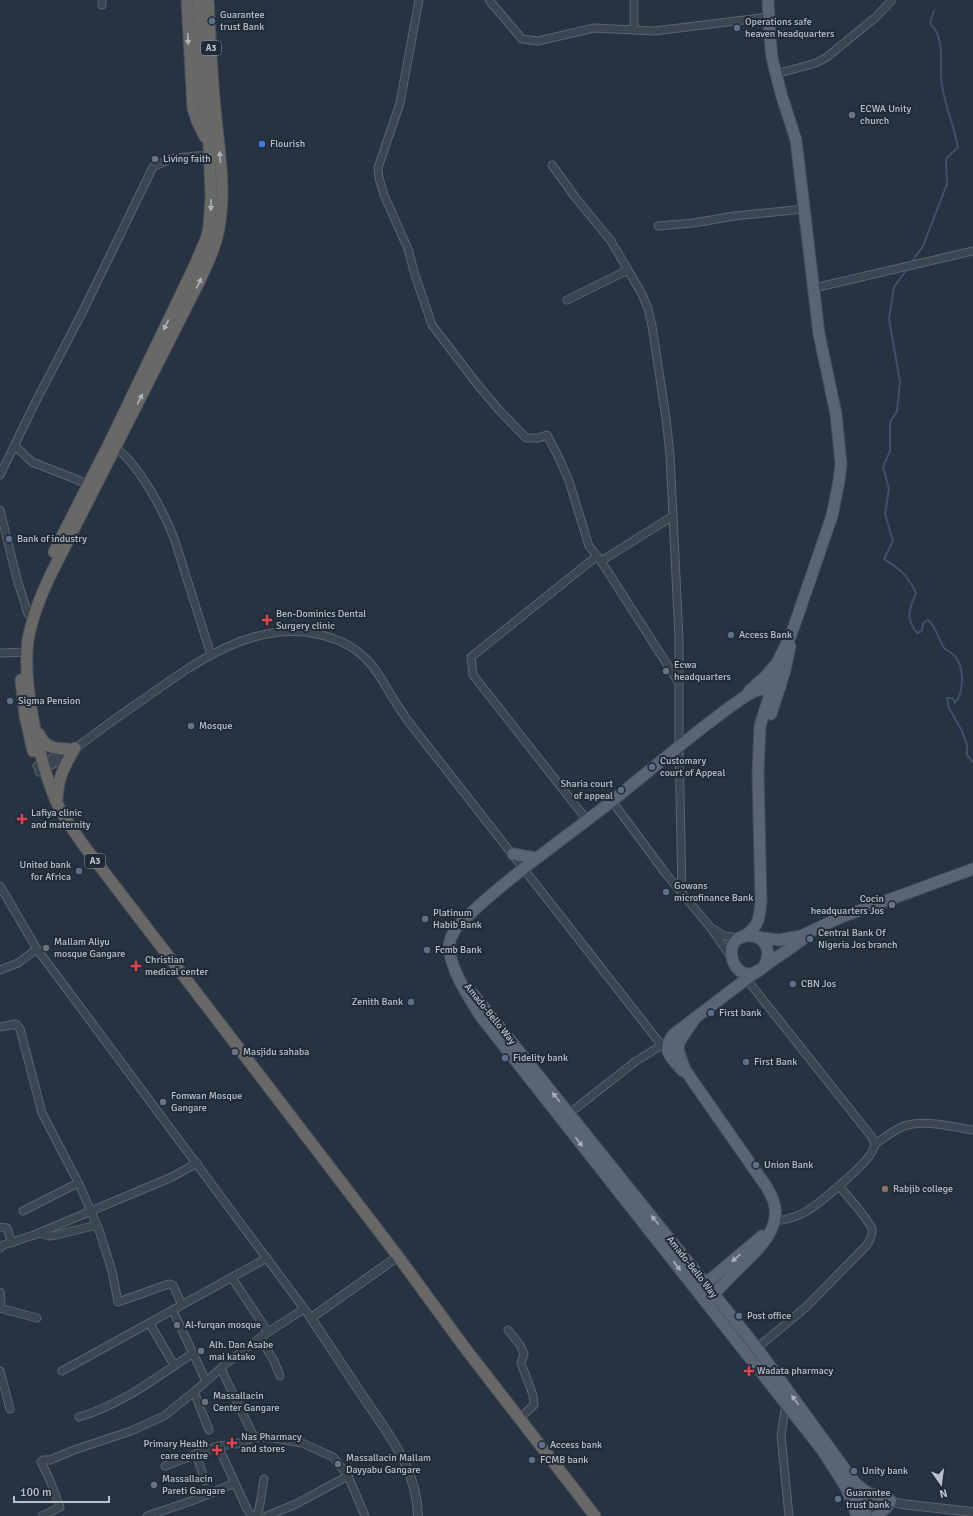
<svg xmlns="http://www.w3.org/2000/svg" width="973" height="1516" font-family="Signika,sans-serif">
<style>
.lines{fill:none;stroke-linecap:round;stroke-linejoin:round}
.stream{stroke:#3f506a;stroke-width:2}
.minor-casing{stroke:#5a636f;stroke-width:9}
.tertiary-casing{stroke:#5a636f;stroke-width:10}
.primary-casing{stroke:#464e5b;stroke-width:13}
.trunk-casing{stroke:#47505c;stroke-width:13}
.minor{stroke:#3c4552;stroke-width:7}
.tertiary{stroke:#3c4552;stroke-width:8}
.primary{stroke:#5a6472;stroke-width:11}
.trunk{stroke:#686866;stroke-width:11}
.oneway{fill:#adb3bd}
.oneway2{fill:#a6aeba}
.service-dot{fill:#5c6f8a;stroke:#212a37;stroke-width:1.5}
.worship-dot{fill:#6b7280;stroke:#212a37;stroke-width:1.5}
.shop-dot{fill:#3f7fe0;stroke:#212a37;stroke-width:1.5}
.health-dot{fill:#e0444e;stroke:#212a37;stroke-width:1.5}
.education-dot{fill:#8d6e63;stroke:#212a37;stroke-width:1.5}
.labels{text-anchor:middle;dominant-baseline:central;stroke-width:4;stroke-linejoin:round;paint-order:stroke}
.shield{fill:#212a37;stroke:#8b939f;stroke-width:1}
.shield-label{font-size:9px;font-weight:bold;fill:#b9c0cc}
.poi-label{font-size:10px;fill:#b9c0cc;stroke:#212a37;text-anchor:start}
.street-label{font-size:10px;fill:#b9c0cc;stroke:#212a37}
</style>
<rect width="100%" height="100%" fill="#283342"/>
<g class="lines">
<g class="stream">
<path d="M911 263 923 246 947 184 946 159 958 147C954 126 945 106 942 85 939 69 944 52 938 36 937 31 933 27 930 23L934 11"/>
<path d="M908 268 894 287 889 319 900 382 897 411 890 422V451L883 467 889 489 885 514 893 541 884 559C902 571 906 573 916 593 909 610 905 618 917 633L922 631 923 623 928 620C937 628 938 639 944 648 947 651 951 652 954 655 965 667 964 692 955 703L953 698H947L949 708 962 731 967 745V755L973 762"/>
</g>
<g class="minor-casing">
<g id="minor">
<polyline points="102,0 102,5"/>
<polyline points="419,0 400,103 381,159 378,168 379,178 384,195 408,249 415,275 432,325 477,384 499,410 526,438 538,438 547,435 558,456 569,481 589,546 601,561 679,683"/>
<polyline points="489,0 522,39 538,41 594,28 655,31 768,17"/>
<polyline points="634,0 634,30"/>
<polyline points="776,74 816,63 827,57 876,17 892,0"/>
<polyline points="552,165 575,197 611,241 642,294 648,309 652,326 666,418 670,455 679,638 679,746 682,893"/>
<polyline points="658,226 694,223 734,216 804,209"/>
<polyline points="814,288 973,251"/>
<polyline points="567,300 628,270"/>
<path d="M112 445C138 462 163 510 174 538L211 655"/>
<polyline points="15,446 32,462 88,484"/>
<polyline points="0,475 35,403 83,311 153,167 173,158 209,155"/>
<polyline points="0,510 17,579 28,614"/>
<polyline points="601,561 673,516"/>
<polyline points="0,653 27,652"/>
<polyline points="37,766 66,750"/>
<path d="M39 772 60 760C86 740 113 720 141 701 191 666 246 623 311 633 330 636 349 643 363 656 376 667 382 681 391 695 396 704 402 712 408 721L659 1042 662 1045 672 1046"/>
<polyline points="612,801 666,874 710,927 731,957"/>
<polyline points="587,820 473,675 471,657 597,556"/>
<polyline points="0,886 37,949 311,1318"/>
<polyline points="713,929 724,936 740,938"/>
<polyline points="0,970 18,963 37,949"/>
<path d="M744 976 871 1136C874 1140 876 1145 873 1150 868 1163 820 1203 807 1211 797 1217 786 1220 775 1221"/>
<polyline points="0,1027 16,1024 20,1029 42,1113 80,1186 99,1230 112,1271 118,1302 169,1284 173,1285 182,1305"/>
<polyline points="566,1116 636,1061 662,1045"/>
<path d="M875 1144C884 1138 894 1130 904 1126 925 1119 952 1127 973 1130"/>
<polyline points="23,1211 78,1183"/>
<polyline points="0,1227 7,1228 12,1243"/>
<polyline points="39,1233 50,1236 56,1235 97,1225"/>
<polyline points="0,1248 3,1245 34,1235 172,1177 197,1163"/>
<polyline points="232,1278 268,1332"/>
<polyline points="0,1292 1,1298 0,1306"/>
<polyline points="0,1308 37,1318"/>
<polyline points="173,1311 206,1381"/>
<polyline points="150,1324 174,1365"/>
<polyline points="508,1330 520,1345 524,1354 521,1363 533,1395 534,1405 520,1418"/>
<polyline points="260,1338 274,1361 280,1376"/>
<path d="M757 1348 806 1307 867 1245C870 1240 873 1234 872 1229 869 1221 846 1194 839 1186"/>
<polyline points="221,1369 254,1437"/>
<polyline points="0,1371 10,1409"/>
<polyline points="62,1371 267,1258"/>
<polyline points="194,1392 209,1430"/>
<polyline points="786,1403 781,1435 789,1516"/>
<path d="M79 1417C121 1405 157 1377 193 1353"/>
<polyline points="218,1446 247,1509 252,1516"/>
<polyline points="196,1454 205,1481"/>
<polyline points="165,1466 218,1446 237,1444 254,1437 273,1438 302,1443 333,1457 348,1476 365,1516"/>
<polyline points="42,1516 60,1507 49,1478 41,1462 43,1460 50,1460 74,1450 131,1431 164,1416 194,1392 228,1362 268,1332 304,1309"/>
<polyline points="147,1516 194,1500 235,1483"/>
<path d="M257 1516C261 1504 262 1490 264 1479"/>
<polyline points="267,1516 296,1504 348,1476"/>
</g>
</g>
<g class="tertiary-casing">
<g id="tertiary">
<path d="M393 1260 311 1318C329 1345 346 1371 364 1398 389 1435 417 1469 418 1516"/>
<polyline points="857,1500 891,1501 901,1504 973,1512"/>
<polyline points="860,1508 888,1507"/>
</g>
</g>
<g class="primary-casing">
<g id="primary">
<path d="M780 687C770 689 759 688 751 693 735 702 721 714 706 725 674 750 643 776 612 801 565 838 515 872 472 912 463 920 453 929 450 941 445 962 470 1000 482 1018L823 1451 847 1489 857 1516"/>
<polyline points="749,691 764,678 777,663 791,635 832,516 839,481 841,464 836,414 819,334 796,140 782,97 772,58 770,38 768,0"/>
<polyline points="771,714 785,670 790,646"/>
<polyline points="513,854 536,858"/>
<path d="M743 937C759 926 759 920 761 902L758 773 760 726 779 665"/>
<polyline points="757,937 779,940 801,936 839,918 973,869"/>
<path d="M764 966C771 955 768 938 752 936 716 932 733 991 761 969 776 957 792 948 806 937"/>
<polyline points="473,994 757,1348 855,1483 862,1501 866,1516"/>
<path d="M694 1020 679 1042 678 1050 685 1070 766 1186C772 1196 777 1206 775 1218 772 1239 749 1258 735 1272 726 1281 718 1291 708 1298"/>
<path d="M683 1071C672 1059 660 1050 674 1034L757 971"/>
<polyline points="700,1288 762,1236"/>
<polyline points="856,1484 868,1493 885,1497 891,1501"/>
<polyline points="877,1516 887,1507"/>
</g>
</g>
<g class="trunk-casing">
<g id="trunk">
<polyline points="187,0 193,108 197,121 205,137"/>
<path d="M208 0C210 32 211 65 214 97 217 138 226 181 220 221 218 242 208 263 199 282L51 574C41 595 32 617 28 640 22 684 39 760 56 801 63 817 75 833 85 847L397 1255 465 1348 595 1516"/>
<polyline points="54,552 109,444 195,265 206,239 209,227 211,197 209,144 203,96 198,0"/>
<polyline points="21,680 25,715 33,751"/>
<path d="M39 734C45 747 54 749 68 749"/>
<path d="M57 799C58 778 64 766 75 748"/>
</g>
</g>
<use href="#minor" class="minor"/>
<use href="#tertiary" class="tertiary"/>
<use href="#primary" class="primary"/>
<use href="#trunk" class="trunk"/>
</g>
<defs><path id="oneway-solid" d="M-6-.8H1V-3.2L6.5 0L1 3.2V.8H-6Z"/></defs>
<g class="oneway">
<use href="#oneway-solid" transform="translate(188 39) rotate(87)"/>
<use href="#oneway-solid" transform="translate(220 157) rotate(-95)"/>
<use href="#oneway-solid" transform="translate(211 205) rotate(93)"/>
<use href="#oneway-solid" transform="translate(199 283) rotate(-64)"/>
<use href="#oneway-solid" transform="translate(166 325) rotate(116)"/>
<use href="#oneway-solid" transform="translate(140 399) rotate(-63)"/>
</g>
<g class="oneway2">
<use href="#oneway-solid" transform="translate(556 1097) rotate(-129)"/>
<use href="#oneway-solid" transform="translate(579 1142) rotate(52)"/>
<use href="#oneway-solid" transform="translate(655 1220) rotate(-129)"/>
<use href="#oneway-solid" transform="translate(736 1258) rotate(140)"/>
<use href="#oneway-solid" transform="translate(677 1266) rotate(52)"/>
<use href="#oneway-solid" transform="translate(795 1400) rotate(-126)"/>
</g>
<g class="service-dot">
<circle cx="212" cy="21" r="4"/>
<circle cx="737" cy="28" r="4"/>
<circle cx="9" cy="539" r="4"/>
<circle cx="731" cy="635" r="4"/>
<circle cx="10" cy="701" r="4"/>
<circle cx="652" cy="767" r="4"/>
<circle cx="621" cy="790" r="4"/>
<circle cx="79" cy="871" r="4"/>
<circle cx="666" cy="892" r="4"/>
<circle cx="425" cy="919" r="4"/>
<circle cx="810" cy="939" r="4"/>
<circle cx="427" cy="950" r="4"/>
<circle cx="793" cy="984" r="4"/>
<circle cx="411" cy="1002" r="4"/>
<circle cx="711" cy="1013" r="4"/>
<circle cx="505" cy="1058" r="4"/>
<circle cx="746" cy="1062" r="4"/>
<circle cx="756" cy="1165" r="4"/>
<circle cx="739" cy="1316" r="4"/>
<circle cx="542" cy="1445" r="4"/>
<circle cx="532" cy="1460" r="4"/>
<circle cx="854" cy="1471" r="4"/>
<circle cx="838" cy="1499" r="4"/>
</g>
<g class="worship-dot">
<circle cx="852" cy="115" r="4"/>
<circle cx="155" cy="159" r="4"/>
<circle cx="666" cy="671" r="4"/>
<circle cx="191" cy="726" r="4"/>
<circle cx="892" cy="905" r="4"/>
<circle cx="46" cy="948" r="4"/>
<circle cx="235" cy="1052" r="4"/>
<circle cx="163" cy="1102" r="4"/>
<circle cx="177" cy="1325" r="4"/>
<circle cx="201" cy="1351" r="4"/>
<circle cx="205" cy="1402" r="4"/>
<circle cx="338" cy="1464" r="4"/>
<circle cx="154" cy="1485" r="4"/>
</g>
<circle class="shop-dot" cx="262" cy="144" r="4"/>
<g class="health-dot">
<path d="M265 614h4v4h4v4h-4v4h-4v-4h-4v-4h4z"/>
<path d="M20 813h4v4h4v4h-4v4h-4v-4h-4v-4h4z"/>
<path d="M134 960h4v4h4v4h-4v4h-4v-4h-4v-4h4z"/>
<path d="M747 1365h4v4h4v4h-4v4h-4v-4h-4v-4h4z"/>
<path d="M230 1437h4v4h4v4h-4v4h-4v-4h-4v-4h4z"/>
<path d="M215 1444h4v4h4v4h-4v4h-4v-4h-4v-4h4z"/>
</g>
<circle class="education-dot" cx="885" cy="1189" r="4"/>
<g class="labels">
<g class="shield">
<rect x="201" y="41" width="20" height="14" rx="3"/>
<rect x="85" y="854" width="20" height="14" rx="3"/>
</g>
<g class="shield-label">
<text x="211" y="48">A3</text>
<text x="95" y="861">A3</text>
</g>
<g class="poi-label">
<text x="220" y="15">Guarantee<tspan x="220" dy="12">trust Bank</tspan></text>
<text x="745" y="22">Operations safe<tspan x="745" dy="12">heaven headquarters</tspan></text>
<text x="860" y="109">ECWA Unity<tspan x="860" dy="12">church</tspan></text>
<text x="270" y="144">Flourish</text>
<text x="163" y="159">Living faith</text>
<text x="17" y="539">Bank of industry</text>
<text x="276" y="614">Ben-Dominics Dental<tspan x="276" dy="12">Surgery clinic</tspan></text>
<text x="739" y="635">Access Bank</text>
<text x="674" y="665">Ecwa<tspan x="674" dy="12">headquarters</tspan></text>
<text x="18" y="701">Sigma Pension</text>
<text x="199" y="726">Mosque</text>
<text x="660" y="761">Customary<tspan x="660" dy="12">court of Appeal</tspan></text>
<text x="613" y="784" text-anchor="end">Sharia court<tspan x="613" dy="12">of appeal</tspan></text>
<text x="31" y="813">Lafiya clinic<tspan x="31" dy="12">and maternity</tspan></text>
<text x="71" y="865" text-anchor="end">United bank<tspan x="71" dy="12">for Africa</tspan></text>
<text x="674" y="886">Gowans<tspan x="674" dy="12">microfinance Bank</tspan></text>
<text x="884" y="899" text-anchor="end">Cocin<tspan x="884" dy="12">headquarters Jos</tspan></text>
<text x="433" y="913">Platinum<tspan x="433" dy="12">Habib Bank</tspan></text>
<text x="818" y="933">Central Bank Of<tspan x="818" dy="12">Nigeria Jos branch</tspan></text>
<text x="54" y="942">Mallam Aliyu<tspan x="54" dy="12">mosque Gangare</tspan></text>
<text x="435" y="950">Fcmb Bank</text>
<text x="145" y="960">Christian<tspan x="145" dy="12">medical center</tspan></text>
<text x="801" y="984">CBN Jos</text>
<text x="403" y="1002" text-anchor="end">Zenith Bank</text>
<text x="719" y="1013">First bank</text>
<text x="243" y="1052">Masjidu sahaba</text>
<text x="513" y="1058">Fidelity bank</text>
<text x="754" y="1062">First Bank</text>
<text x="171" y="1096">Fomwan Mosque<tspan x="171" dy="12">Gangare</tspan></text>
<text x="764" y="1165">Union Bank</text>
<text x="893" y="1189">Rabjib college</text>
<text x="747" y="1316">Post office</text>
<text x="185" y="1325">Al-furqan mosque</text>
<text x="209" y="1345">Alh. Dan Asabe<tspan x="209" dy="12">mai katako</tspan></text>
<text x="757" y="1371">Wadata pharmacy</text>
<text x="213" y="1396">Massallacin<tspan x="213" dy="12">Center Gangare</tspan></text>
<text x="241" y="1437">Nas Pharmacy<tspan x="241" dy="12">and stores</tspan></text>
<text x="208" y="1444" text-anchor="end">Primary Health<tspan x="208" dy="12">care centre</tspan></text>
<text x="550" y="1445">Access bank</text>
<text x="346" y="1458">Massallacin Mallam<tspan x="346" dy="12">Dayyabu Gangare</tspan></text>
<text x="540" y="1460">FCMB bank</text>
<text x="862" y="1471">Unity bank</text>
<text x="162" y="1479">Massallacin<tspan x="162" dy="12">Pareti Gangare</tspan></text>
<text x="846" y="1493">Guarantee<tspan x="846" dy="12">trust bank</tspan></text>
</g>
<g class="street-label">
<text transform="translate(490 1014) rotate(51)">Amado-Bello Way</text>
<text transform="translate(692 1267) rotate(52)">Amado-Bello Way</text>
</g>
</g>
<g transform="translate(941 1484) rotate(166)" stroke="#212a37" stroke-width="3" paint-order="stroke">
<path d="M0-3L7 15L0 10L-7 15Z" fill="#b9c0cc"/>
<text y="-6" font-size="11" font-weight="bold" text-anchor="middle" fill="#b9c0cc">N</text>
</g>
<path d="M14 1496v6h95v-6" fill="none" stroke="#b9c0cc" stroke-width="2"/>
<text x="20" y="1496" font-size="12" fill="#b9c0cc" stroke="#212a37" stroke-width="3" paint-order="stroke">100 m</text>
</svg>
